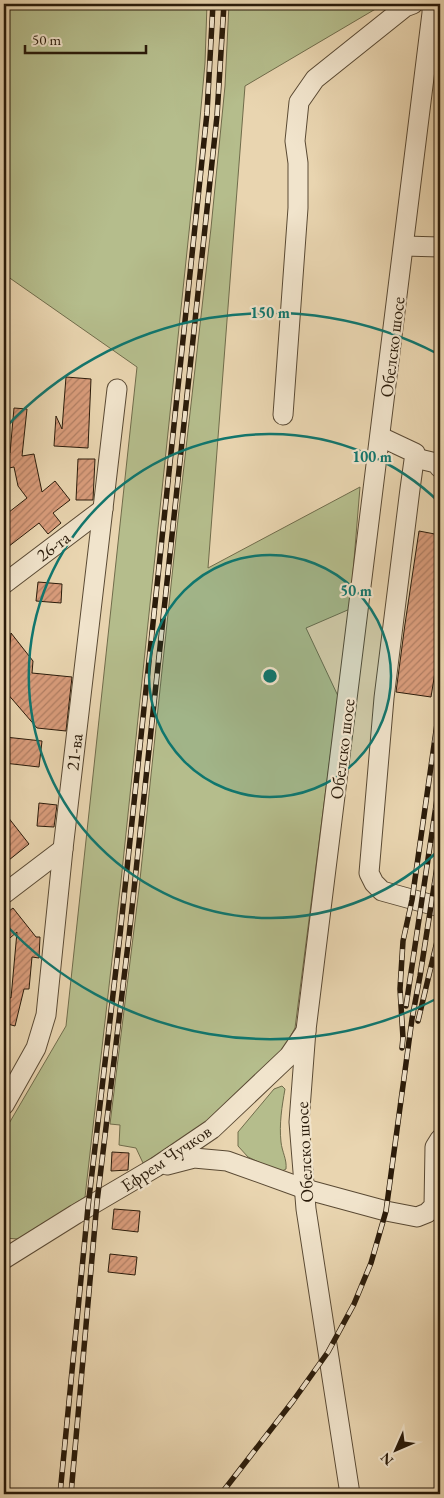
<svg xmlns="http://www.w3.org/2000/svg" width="444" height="1498" font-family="'EB Garamond',serif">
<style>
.green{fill:#b5bd8c;stroke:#706c4b}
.building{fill:url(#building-hatch);stroke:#2a1b0a}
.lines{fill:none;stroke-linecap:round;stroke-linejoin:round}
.minor-casing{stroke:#5a4a34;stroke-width:21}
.minor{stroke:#f1e4cc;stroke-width:19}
.rail-casing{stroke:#2a1b0a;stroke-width:5.5}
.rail{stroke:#f1e4cc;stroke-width:4;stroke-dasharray:11;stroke-linecap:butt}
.ring{fill:none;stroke:#0f766e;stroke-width:2.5}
.labels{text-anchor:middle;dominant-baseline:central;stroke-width:4.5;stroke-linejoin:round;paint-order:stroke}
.street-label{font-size:18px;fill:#2a1b0a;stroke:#f1e4cc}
.centre{fill:#0f766e;stroke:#f1e4cc;stroke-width:2.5}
.ring-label{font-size:15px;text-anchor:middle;font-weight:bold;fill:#0f766e;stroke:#f1e4cc;stroke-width:4.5;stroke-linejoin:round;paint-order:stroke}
</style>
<defs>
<pattern id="building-hatch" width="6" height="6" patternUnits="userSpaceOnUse" patternTransform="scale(1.25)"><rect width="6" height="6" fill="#d99c7b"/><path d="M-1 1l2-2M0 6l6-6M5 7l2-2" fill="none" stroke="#b07e63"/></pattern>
</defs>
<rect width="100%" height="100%" fill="#e9d5b0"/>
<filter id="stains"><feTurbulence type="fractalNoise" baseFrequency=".004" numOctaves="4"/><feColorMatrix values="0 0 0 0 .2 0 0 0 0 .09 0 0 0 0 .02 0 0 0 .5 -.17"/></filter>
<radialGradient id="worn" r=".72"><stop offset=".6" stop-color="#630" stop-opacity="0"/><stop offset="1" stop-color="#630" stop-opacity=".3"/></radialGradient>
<g class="green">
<polygon points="4,4 207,4 205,63 195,175 121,881 85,1197 18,1239 4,1238 4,1132 66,1026 137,367 4,274"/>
<polygon points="229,4 384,4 245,86 208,568 360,487 350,609 306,628 338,696 295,1028 279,1057 193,1134 143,1163 136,1148 119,1145 120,1125 110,1124 139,889 178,519 211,228 225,86"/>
<path d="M282 1086 285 1089C282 1106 279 1124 281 1142 282 1152 287 1159 286 1169L280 1172 248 1157 238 1146V1132L274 1089Z"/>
</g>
<g class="building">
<polygon points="66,377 91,379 88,448 54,446 56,416 62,429"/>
<polygon points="14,408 27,409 22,456 34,454 42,492 55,481 70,500 53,513 61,523 48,534 39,523 4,550 4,516 27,498 18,486 14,467 4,469 4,455 10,453"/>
<polygon points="78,459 95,459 93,500 76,500"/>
<polygon points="419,531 440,535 440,641 431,697 396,692 405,624"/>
<polygon points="38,582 62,584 61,603 36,601"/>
<polygon points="11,633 33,661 32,673 72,677 66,731 37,728 6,692"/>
<polygon points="5,737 42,741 39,767 4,763"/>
<polygon points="39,803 57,805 54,827 37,826"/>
<polygon points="4,812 29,844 4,864"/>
<polygon points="13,908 36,937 40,937 39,958 32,957 29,989 24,989 15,1026 4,1023 4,996 11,998 17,932 4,943 4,915"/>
<polygon points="112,1152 129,1153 128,1170 111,1171"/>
<polygon points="114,1209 140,1211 138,1232 112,1229"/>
<polygon points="110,1254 137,1257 135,1275 108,1272"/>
</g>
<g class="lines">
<g class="minor-casing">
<g id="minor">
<polyline points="404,246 440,247"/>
<polyline points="283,415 298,208 298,163 295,141 299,102 315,79 405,7 413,4"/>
<polyline points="381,437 415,453 410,489 384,698 369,873 374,883 382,891 440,907"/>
<polyline points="415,458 436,463 440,468"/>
<polyline points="4,584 103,509"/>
<polyline points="4,894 63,849"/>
<polyline points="4,1105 36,1048 46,1015 63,849 117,389"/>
<polyline points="167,1165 194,1158 227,1161 305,1189 386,1211 417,1217 427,1213 434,1206 435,1147 440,1139"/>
<polyline points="4,1259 76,1214 156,1167 212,1129 289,1056 306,1031"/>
<polyline points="350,1494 306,1209 299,1122 306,1030 432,13 432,4"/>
</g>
</g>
<use href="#minor" class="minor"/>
<g class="rail-casing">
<g id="rail">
<polyline points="406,1006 440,779"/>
<polyline points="418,1021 440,929"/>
<polyline points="402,1048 403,1038 400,989 403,941 412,900 440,703"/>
<polyline points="60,1494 88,1207 120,935 207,113 213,4"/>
<polyline points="71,1494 97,1202 129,936 217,116 224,4"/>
<polyline points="221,1494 293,1401 328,1352 354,1304 371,1263 386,1211 412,1019 420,976 440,848"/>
</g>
</g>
<use href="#rail" class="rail"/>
</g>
<circle cx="270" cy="676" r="121" fill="#0f766e" fill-opacity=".12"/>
<g class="ring">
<circle cx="270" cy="676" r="121"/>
<path d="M440 849A242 242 0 1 1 440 503"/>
<path d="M438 998A363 363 0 0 1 5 924M5 428A363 363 0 0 1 438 354"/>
</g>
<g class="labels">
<g class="street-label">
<text transform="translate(392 347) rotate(-83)">Обелско шосе</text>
<text transform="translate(53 546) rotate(-37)">26-та</text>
<text transform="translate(342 749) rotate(-83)">Обелско шосе</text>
<text transform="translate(74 752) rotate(-83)">21-ва</text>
<text transform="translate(304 1152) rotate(-93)">Обелско шосе</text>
<text transform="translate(166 1158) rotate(-34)">Ефрем Чучков</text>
</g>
</g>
<circle cx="270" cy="676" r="8" class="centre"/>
<g class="ring-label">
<text x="270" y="318">150 m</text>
<text x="372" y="462">100 m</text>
<text x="356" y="596">50 m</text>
</g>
<rect width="444" height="1498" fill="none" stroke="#e9d5b0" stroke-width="20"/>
<rect x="5" y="5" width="434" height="1488" fill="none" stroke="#2a1b0a" stroke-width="2.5"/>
<rect x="10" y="10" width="424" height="1478" fill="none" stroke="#2a1b0a"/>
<g transform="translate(396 1450) rotate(225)" stroke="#f1e4cc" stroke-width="4" paint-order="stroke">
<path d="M0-4L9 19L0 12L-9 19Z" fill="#2a1b0a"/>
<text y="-8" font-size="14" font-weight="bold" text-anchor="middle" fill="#2a1b0a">N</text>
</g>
<path d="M25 45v8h121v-8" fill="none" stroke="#2a1b0a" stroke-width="2.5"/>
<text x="32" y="45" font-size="15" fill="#2a1b0a" stroke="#f1e4cc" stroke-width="4" paint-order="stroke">50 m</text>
<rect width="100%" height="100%" filter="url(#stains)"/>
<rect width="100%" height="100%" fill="url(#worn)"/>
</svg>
